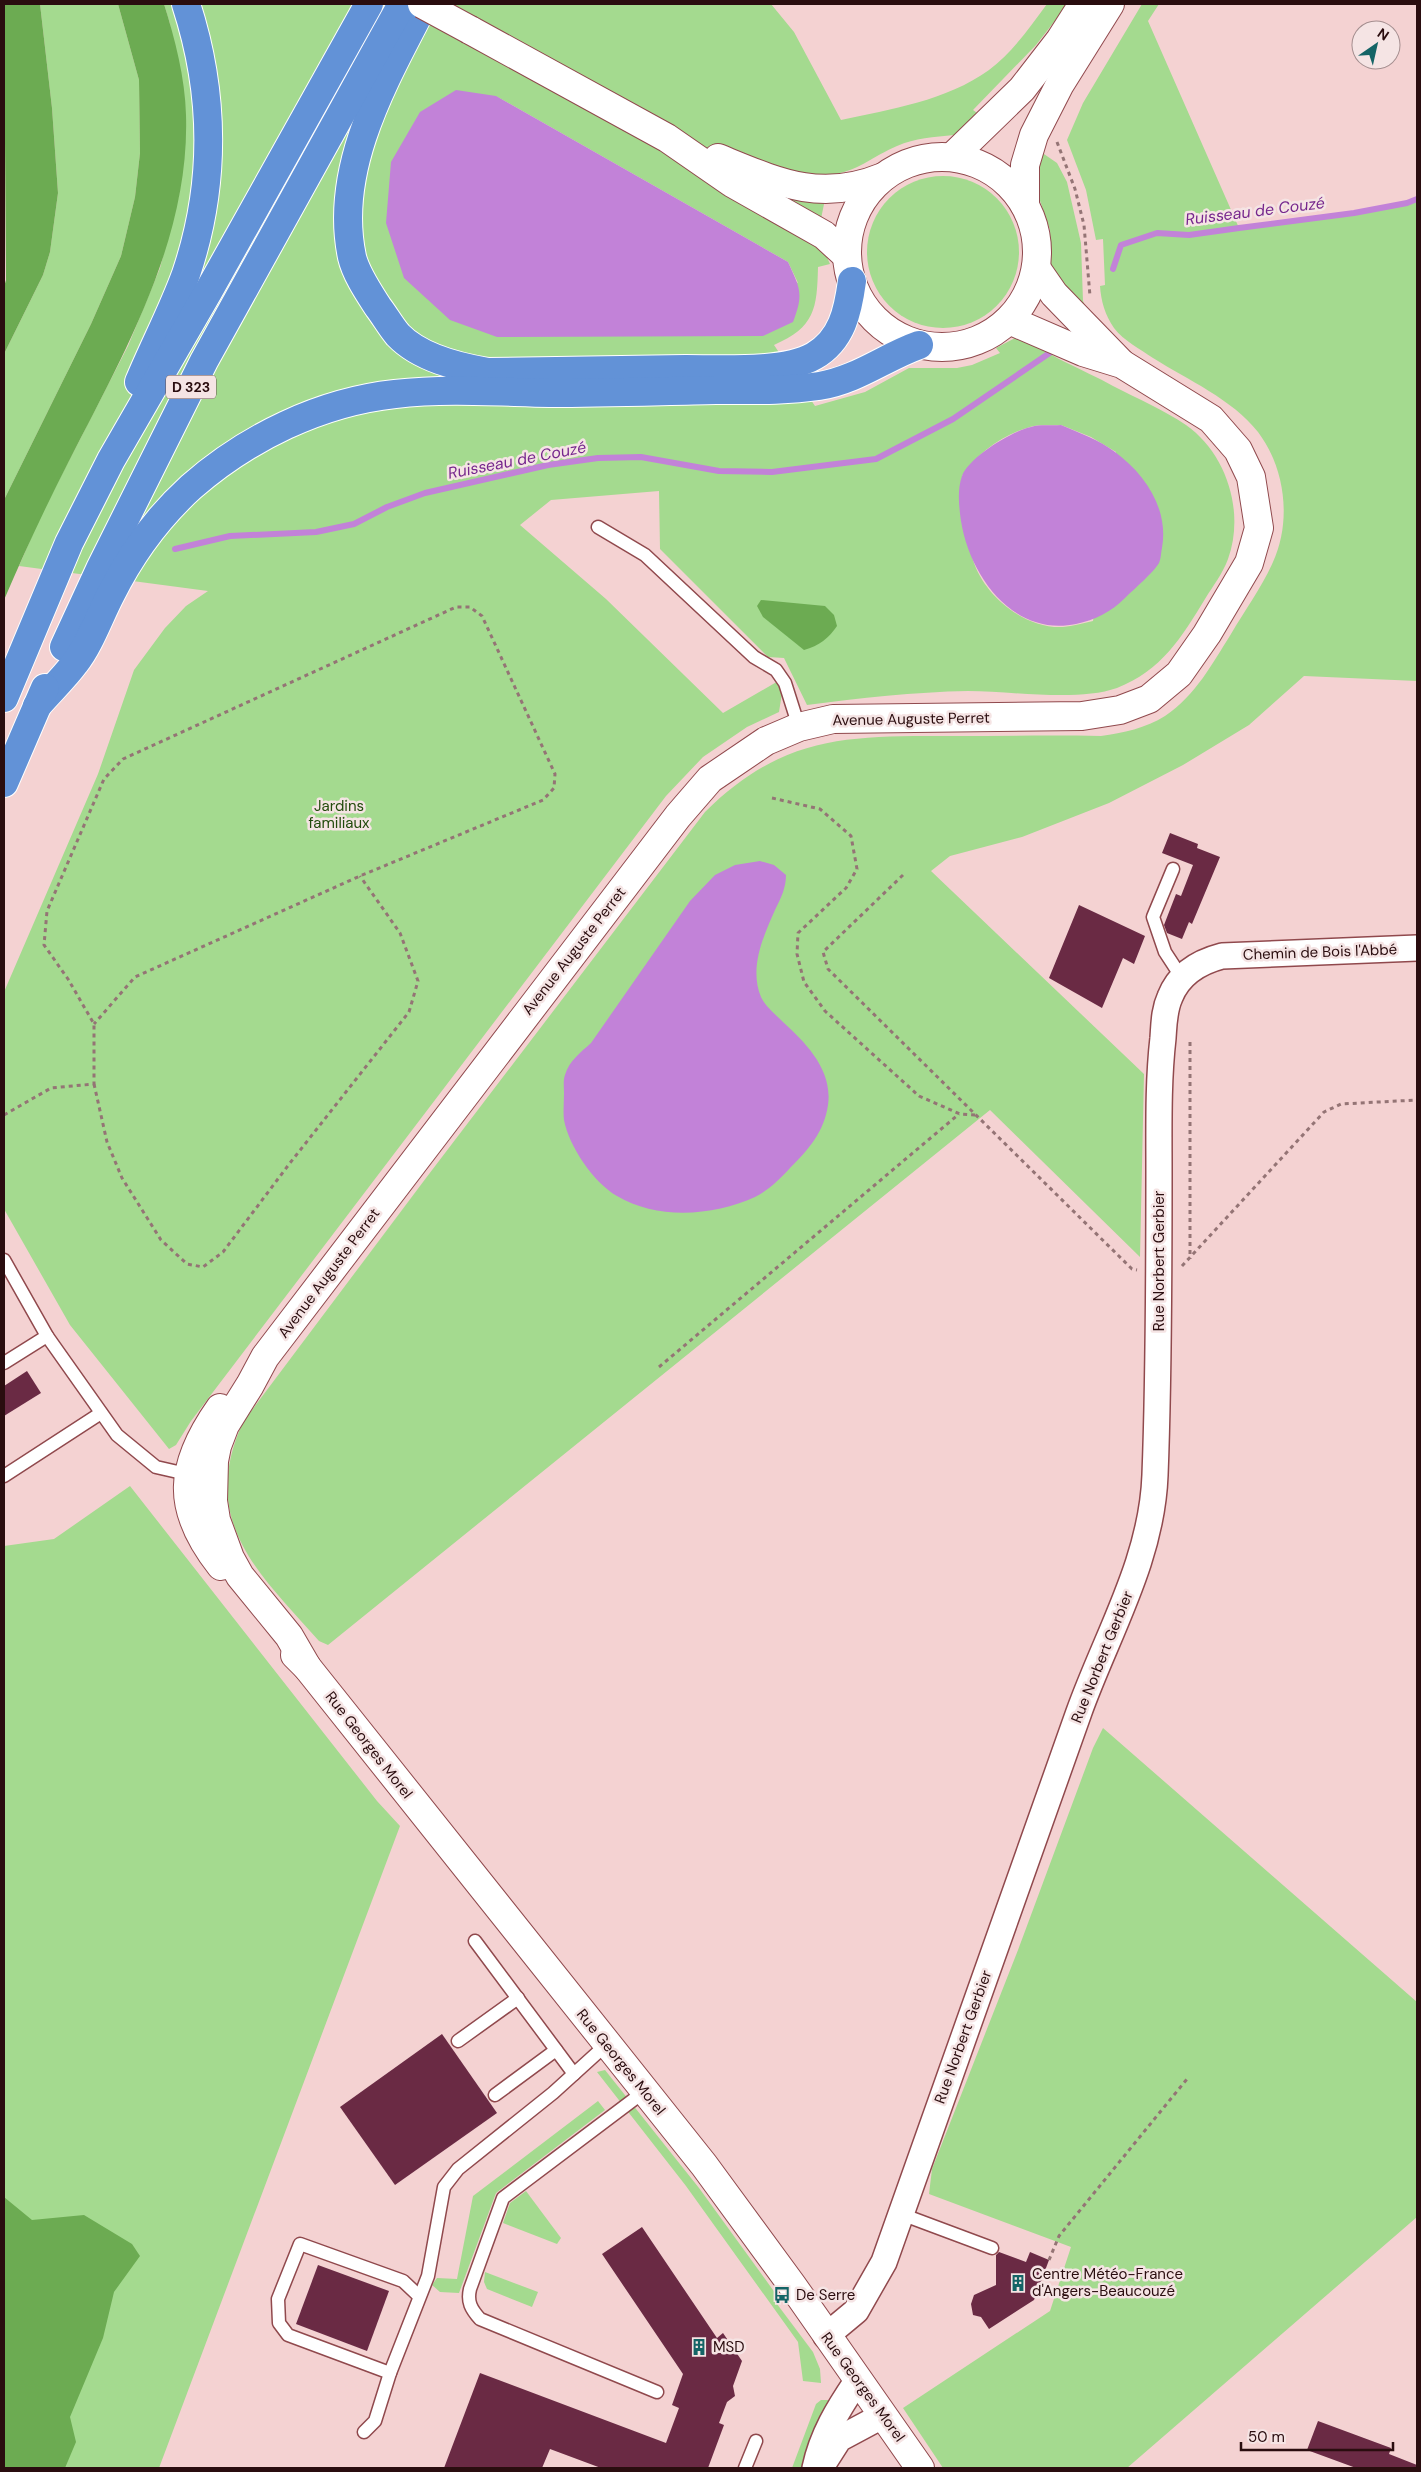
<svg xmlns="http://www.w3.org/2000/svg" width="1421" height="2472" font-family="'DM Sans',sans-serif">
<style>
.green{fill:#a4da8f;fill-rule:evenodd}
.forest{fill:#6cab52}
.water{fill:#c282d8}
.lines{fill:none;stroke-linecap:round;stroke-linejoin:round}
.stream{stroke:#c282d8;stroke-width:6}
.building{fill:#6a2a44}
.lane-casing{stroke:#90494d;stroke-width:15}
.street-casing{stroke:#90494d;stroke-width:28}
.secondary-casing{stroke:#90494d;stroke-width:30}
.highway-casing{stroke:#fff;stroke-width:30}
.path{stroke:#947475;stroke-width:3;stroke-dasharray:4 4;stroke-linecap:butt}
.lane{stroke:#fff;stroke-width:12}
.street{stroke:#fff;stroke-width:25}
.secondary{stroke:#fff;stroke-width:28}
.highway{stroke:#6292d7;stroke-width:28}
.secondary-bridge-casing{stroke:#90494d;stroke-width:30;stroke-linecap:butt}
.secondary-bridge{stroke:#fff;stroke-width:28}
.labels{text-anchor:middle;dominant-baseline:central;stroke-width:5;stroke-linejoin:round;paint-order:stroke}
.shield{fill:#f5e4e4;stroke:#674e4f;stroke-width:1}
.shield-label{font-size:14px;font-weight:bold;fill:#2a0d0f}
.street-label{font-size:15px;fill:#2a0d0f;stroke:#f5e4e4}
.park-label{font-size:15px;fill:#224b0c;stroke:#f5e4e4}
.poi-label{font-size:15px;fill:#2a0d0f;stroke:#f5e4e4;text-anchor:start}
.water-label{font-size:16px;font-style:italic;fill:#76278d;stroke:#f5e4e4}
</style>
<rect width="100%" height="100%" fill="#f4d2d2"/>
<g class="green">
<polygon points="40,4 118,4 139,80 140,153 135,197 121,256 91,324 4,500 4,354 43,275 50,252 58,193 52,108"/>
<path d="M164 4H771L794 32 841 120C891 109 946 101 989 70 1012 53 1030 27 1047 4H1068L1036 45 973 110 980 115 956 138 954 135C934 137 915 138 897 146 873 156 857 172 830 175L816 243 825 253 830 264 818 267C817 309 815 327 774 345L815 406 865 392 909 368H957L972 365 1000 353 996 348 1017 337C1035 344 1049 354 1065 362 1081 370 1097 377 1113 386 1138 399 1164 410 1186 425 1227 454 1245 512 1228 559 1223 573 1213 586 1205 599 1182 637 1161 671 1117 688 1077 702 1012 691 968 691 914 692 860 698 807 705L784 658 768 657 660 549 659 491 551 500 520 525 606 599 723 713 780 680 782 693 779 712 747 727 703 757 666 796 191 1421 176 1445 169 1449 70 1325 4 1209V992L98 774 134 670 165 628 186 606 208 591 19 566 41 515 128 346 160 268 179 195 184 157 170 24ZM496 96 788 262 798 283ZM1061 425 1091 437 1116 452 1093 621C1083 623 1073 626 1063 627 1025 629 984 596 973 560 966 538 965 500 962 476 977 453 1004 434 1030 427 1040 424 1052 426 1061 425Z"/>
<path d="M1142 4H1159L1148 21 1239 228 1354 213 1407 203 1417 199V681L1304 676 1249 725 1183 765 1109 803 1022 837 950 856 931 871 1144 1074 1140 1257 990 1110 328 1645 319 1641C258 1572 198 1521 243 1422L426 1178 705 812C784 734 849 736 953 736 1002 736 1051 735 1101 736 1123 733 1146 728 1165 716 1196 695 1212 664 1231 634 1245 610 1262 587 1273 562 1292 520 1285 468 1258 432 1232 399 1188 380 1153 358 1140 349 1124 341 1114 328 1105 315 1101 301 1100 286L1105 285 1103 239 1096 240 1086 190 1067 140 1083 103Z"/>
<polygon points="1041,152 1057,163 1067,182 1081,243 1083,301 1092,321 1051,269 1050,230 1038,195 1037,172"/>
<circle cx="943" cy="252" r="76"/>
<polygon points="130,1486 377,1801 400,1826 159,2468 4,2468 4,1546 54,1539"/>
<polygon points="1103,1728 1417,2002 1417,2217 1127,2468 943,2468 903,2408 1050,2311 1071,2247 929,2194 932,2169 1018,1950 1093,1748"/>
<polygon points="605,2070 699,2188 781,2301 777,2304 813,2352 820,2369 821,2383 803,2381 798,2342 686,2186 597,2072"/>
<polygon points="598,2101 605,2110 496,2193 459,2293 440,2292 432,2285 437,2278 457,2279 473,2196"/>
<polygon points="526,2191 561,2238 557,2244 503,2223 510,2203"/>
<polygon points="485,2272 538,2292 532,2307 487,2289 484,2282"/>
<polygon points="821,2400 831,2400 806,2468 792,2468 816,2404"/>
</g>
<g class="forest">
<polygon points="4,4 40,4 52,108 58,193 50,252 43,275 4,354 4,287 6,280"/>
<path d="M118 4H164C175 39 185 78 186 115 190 240 123 355 68 463 45 508 24 553 4 600V500L91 324 121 256 135 197 140 153 139 80Z"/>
<path d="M761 600 825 606 834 615 837 626C829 638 819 646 804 650L763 617 757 606Z"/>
<polygon points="4,2197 32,2220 84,2215 132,2244 140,2256 114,2292 103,2338 70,2417 76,2442 65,2468 4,2468"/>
</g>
<g class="water">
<path d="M456 90 496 96 788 262C800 288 804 294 793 322L763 336 497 337 450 320 404 278 386 223 391 162 420 112Z"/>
<path d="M1061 425C1080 433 1099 440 1115 452 1145 474 1169 509 1162 548 1161 552 1161 559 1159 563 1153 573 1134 589 1125 598 1111 612 1095 620 1076 624 1014 637 970 577 961 521 959 507 957 490 962 476 969 457 1012 431 1031 427 1040 424 1052 426 1061 425Z"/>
<path d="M760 861 774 865 786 875C786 888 781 898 775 910 763 937 749 968 761 997 765 1006 776 1015 783 1022 806 1043 833 1070 828 1105 824 1132 809 1149 790 1168 780 1179 769 1190 755 1197 714 1216 657 1220 617 1196 593 1182 569 1146 564 1120 563 1112 564 1102 564 1093 564 1088 563 1080 565 1075 569 1061 581 1052 591 1043L690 901 715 875 735 865Z"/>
</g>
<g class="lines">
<g class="stream">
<polyline points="1113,269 1121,245 1157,233 1189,235 1239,228 1354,213 1407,203 1417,199"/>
<polyline points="175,549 230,536 316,532 354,524 387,507 425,493 548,465 598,458 641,457 719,471 772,472 876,459 953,419 1051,352"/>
</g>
</g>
<g class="building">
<polygon points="1170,833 1198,844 1197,848 1220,857 1192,924 1189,922 1182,939 1167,933 1164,925 1176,894 1181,896 1193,865 1162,853"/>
<polygon points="1079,905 1145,936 1134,964 1123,958 1102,1008 1049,978"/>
<polygon points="27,1371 41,1393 4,1416 4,1386"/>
<polygon points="442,2034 497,2113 395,2185 340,2107"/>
<polygon points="642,2227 717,2338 723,2333 742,2361 733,2386 735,2396 727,2402 719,2423 724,2425 708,2468 601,2468 550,2449 542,2468 444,2468 480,2373 666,2443 679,2408 672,2405 683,2374 602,2254"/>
<polygon points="999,2252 1026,2262 1030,2252 1049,2260 1034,2300 989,2329 981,2317 973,2315 971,2304 974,2295 996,2285 996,2255"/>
<polygon points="318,2265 389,2291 367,2351 296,2324"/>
<polygon points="1318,2421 1391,2448 1389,2454 1417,2465 1417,2468 1356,2468 1307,2450"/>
</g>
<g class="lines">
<g class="lane-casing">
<g id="lane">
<polyline points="598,527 645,555 754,657 776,670 785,683 799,727"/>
<polyline points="1173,869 1153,917 1165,952 1182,978"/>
<polyline points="4,1260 47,1336 117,1435 156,1467 191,1475"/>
<polyline points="4,1363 47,1336"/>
<polyline points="4,1476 101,1413"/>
<polyline points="475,1941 574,2074"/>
<polyline points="458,2041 518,1998"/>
<path d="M645 2091 503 2198 470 2289C467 2302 471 2309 480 2319L657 2392"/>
<polyline points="495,2095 556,2050"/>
<polyline points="901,2214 992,2248"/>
<polyline points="390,2373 288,2335 279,2323 278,2299 300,2244 403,2281 419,2296"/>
<polyline points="364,2432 375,2421 390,2373 428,2276 444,2187 458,2169 553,2093 607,2044"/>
<polyline points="745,2468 756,2441"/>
</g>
</g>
<g class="street-casing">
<g id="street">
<path d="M826 2336 856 2311 884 2262C949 2078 1014 1895 1079 1712 1107 1634 1152 1560 1155 1475 1159 1374 1159 1272 1159 1170 1159 1126 1158 1082 1163 1038 1164 1024 1164 1010 1170 997 1179 974 1199 962 1222 956L1417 948"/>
<polyline points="823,2464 839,2439 882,2416"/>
<path d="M815 2468C822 2435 838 2409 857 2381"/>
</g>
</g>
<g class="secondary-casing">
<g id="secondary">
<polyline points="470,30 667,138 732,183 824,235 847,256"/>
<circle cx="942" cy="252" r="95"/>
<polyline points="952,157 1022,89 1060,40 1083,4"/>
<path d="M718 158C777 182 820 203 883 177"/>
<polyline points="1025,205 1025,165 1034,135 1060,84 1110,4"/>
<polyline points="1036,268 1054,294 1121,363"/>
<path d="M220 1408C179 1466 175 1508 221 1566"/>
<polyline points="295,1655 307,1667 704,2165 792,2285 920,2468"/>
<polyline points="307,1667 289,1636 240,1576 230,1558 216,1520 213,1501 214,1461 217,1446 225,1425 250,1385 265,1357 678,816 710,779 766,741 799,727 833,719 1082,716 1120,710 1149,699 1179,674 1207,634 1249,563 1259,528 1251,477 1238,450 1211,419 1122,364 1083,352 1009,320"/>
</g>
</g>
<g class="highway-casing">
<g id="highway">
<path d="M424 4C385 80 333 168 352 257 356 274 369 293 378 307 385 316 391 327 398 335 420 358 458 367 488 372 554 371 620 370 686 369 720 369 785 373 814 356 842 340 848 311 852 281"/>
<path d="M139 382C154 346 173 310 186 274 216 185 215 93 186 4"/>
<polyline points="64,647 100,569 204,361 402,4"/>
<polyline points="4,698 69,543 111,460 208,292 369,4"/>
<path d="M37 706C49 692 64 678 75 663 90 644 99 617 111 594 131 554 158 517 191 487 247 438 320 402 395 394 447 388 499 392 550 393 606 393 661 391 716 390 751 390 785 391 819 386 857 380 885 357 919 345"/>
<polyline points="4,783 45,688"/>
</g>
</g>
<g class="path">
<polyline points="1057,142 1075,189 1084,225 1090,296"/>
<polyline points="772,798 820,809 851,836 857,869 846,888 798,933 797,954 804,982 825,1011 919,1096 960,1114 976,1115"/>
<polyline points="903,875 823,952 828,969 1132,1269 1137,1270"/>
<polyline points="1190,1042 1190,1259"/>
<polyline points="94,1084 107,1142 122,1178 161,1240 187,1264 203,1267 223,1252 290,1163 409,1012 418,981 400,933 360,876"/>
<polyline points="4,1115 51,1088 94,1084 94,1024 68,979 44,945 47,911 104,779 123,759 456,607 470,607 482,616 555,774 554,788 543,800 360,876 135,977 94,1024"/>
<polyline points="1182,1266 1324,1112 1341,1104 1417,1100"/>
<polyline points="659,1367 959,1114"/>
<polyline points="1049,2260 1059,2236 1187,2079"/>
</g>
<use href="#lane" class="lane"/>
<use href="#street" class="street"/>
<use href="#secondary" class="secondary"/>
<use href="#highway" class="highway"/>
<g class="secondary-bridge-casing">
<polyline id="secondary-bridge" points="422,4 470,30"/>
</g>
<use href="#secondary-bridge" class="secondary-bridge"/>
</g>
<defs>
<g id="building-bare" transform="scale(1.35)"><path d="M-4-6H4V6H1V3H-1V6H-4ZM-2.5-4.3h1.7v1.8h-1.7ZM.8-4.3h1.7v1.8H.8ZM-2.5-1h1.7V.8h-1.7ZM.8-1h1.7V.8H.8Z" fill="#146466" stroke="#f5e4e4" stroke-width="2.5" paint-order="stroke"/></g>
<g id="bus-bare" transform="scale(1.35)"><path d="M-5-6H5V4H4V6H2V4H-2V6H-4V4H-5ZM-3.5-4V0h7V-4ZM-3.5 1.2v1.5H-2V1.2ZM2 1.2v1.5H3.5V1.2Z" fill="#146466" stroke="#f5e4e4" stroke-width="2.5" paint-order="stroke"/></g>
</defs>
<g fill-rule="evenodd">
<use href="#building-bare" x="1018" y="2283"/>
<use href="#bus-bare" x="782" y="2295"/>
<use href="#building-bare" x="699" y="2347"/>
</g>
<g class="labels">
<rect class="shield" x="166" y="375.5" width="50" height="23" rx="4"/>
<g class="shield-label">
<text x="191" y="387">D 323</text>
</g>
<g class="street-label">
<text transform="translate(911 719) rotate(-1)">Avenue Auguste Perret</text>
<text transform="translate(574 951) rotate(-52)">Avenue Auguste Perret</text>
<text transform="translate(1320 952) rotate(-2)">Chemin de Bois l'Abbé</text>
<text transform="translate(1159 1261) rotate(-90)">Rue Norbert Gerbier</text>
<text transform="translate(329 1273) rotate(-53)">Avenue Auguste Perret</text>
<text transform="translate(1102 1657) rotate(-68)">Rue Norbert Gerbier</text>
<text transform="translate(369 1745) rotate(52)">Rue Georges Morel</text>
<text transform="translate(963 2037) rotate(-70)">Rue Norbert Gerbier</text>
<text transform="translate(621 2062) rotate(51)">Rue Georges Morel</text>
<text transform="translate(863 2387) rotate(54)">Rue Georges Morel</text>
</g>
<g class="park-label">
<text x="339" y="806">Jardins<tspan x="339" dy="17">familiaux</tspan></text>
</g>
<g class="poi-label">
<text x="1032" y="2274">Centre Météo-France<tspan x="1032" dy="17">d'Angers-Beaucouzé</tspan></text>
<text x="796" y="2295">De Serre</text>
<text x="713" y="2347">MSD</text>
</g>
<g class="water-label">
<text transform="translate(1255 211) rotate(-7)">Ruisseau de Couzé</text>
<text transform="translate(517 460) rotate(-11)">Ruisseau de Couzé</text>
</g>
</g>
<rect width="1421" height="2472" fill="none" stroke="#2a0d0f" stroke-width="10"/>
<g transform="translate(1376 45) rotate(34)"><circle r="24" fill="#f5e4e4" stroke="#a48e8f"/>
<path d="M0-4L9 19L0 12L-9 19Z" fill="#146466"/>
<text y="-8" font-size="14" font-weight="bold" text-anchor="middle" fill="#2a0d0f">N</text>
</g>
<path d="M1241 2442v8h152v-8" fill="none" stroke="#2a0d0f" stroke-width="2.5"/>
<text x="1248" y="2442" font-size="15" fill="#2a0d0f" stroke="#f5e4e4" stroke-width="4" paint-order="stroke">50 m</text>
</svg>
